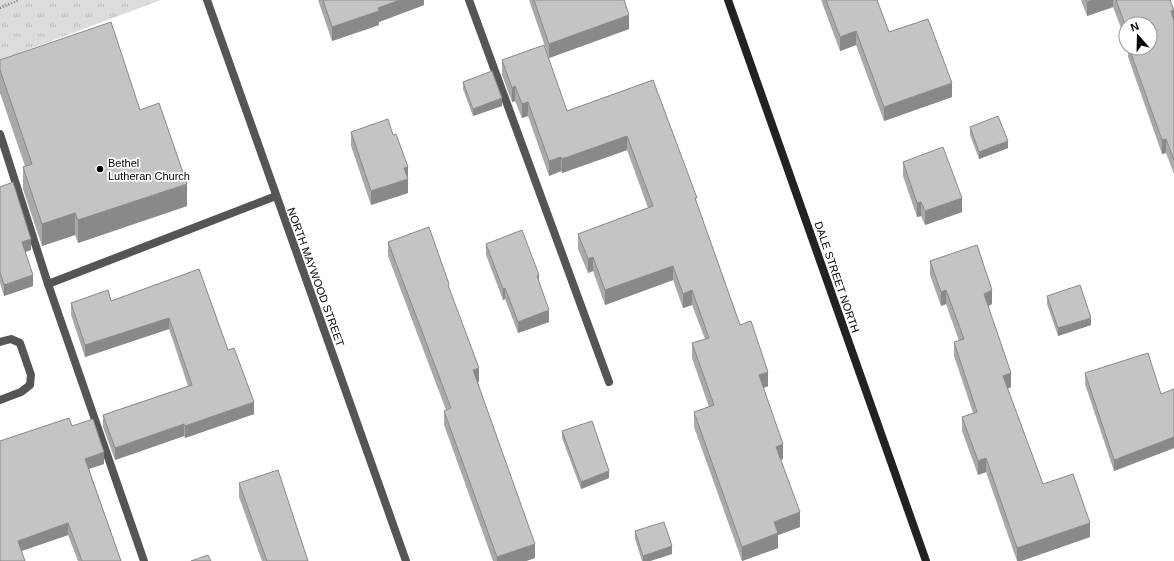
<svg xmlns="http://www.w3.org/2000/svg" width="1174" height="561" font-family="Helvetica,sans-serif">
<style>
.grass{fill:url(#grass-tufts)}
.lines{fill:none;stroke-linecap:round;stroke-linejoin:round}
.path{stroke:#777;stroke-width:2.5;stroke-dasharray:1 2;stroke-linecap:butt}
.lane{stroke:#555;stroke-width:8}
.street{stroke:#555;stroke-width:8}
.secondary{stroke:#222;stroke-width:8}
.wall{fill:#a9a9a9}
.shaded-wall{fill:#898989}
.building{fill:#c4c4c4;stroke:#898989}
.poi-dot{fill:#000;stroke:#fff;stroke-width:1.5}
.labels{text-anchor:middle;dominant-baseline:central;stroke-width:3.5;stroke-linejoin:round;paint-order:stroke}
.poi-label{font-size:11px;fill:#000;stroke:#fff;text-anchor:start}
.street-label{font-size:11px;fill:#000;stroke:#fff}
</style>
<defs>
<pattern id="grass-tufts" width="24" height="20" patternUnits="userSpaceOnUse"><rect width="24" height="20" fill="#dcdcdc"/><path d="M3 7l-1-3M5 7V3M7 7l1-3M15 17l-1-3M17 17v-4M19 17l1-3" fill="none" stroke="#bbb"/></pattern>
</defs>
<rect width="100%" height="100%" fill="#fff"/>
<polygon class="grass" points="0,0 161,0 0,60"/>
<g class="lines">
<polyline class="path" points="0,8 19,0"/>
<g class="lane">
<polyline points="469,0 609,382"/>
<polyline points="0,134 48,284 144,561"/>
<polyline points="48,284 276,196"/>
<polyline points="0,342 11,339 20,343 31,375 30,385 21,392 0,400"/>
</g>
<polyline class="street" points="207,0 406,561"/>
<polyline class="secondary" points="728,0 926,561"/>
</g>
<g class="wall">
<polygon points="318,0 424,0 424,5 379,22 379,25 332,41"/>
<polygon points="529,0 624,0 629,29 549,58"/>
<polygon points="821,0 877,0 889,32 952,97 884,121 856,45 840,51"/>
<polygon points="1081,0 1170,0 1174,10 1174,174 1166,153 1162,154 1128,57 1128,48 1150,48 1126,24 1126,41 1113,7 1087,16"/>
<polygon points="0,60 140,110 187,206 78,243 75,235 42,246 23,189 23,167 25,166 0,93"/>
<polygon points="502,60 567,111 653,80 740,325 768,386 763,388 783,459 780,460 800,527 778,535 778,548 742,561 694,427 694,412 709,407 692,358 692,343 705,339 692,305 683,308 673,280 605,305 593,271 588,273 578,249 578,234 648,208 627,150 562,173 561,171 549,176 528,116 522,118 515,101 512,102 502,75"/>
<polygon points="463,82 502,106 473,116 463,89"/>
<polygon points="970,127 1008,148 979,159 970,135"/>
<polygon points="351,132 393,135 408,167 408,193 371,205 351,146"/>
<polygon points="903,162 962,212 925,225 921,216 917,217 903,176"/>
<polygon points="0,187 31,250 25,252 33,286 4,296 0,283"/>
<polygon points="388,242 449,290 479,382 478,382 535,558 526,561 493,561 444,425 444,411 446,410 388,256"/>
<polygon points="486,244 539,282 549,322 518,333 505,299 503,300 486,255"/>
<polygon points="930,261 992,304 988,306 1011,387 1008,389 1043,484 1090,537 1021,561 1017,561 986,472 978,475 962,431 962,417 973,413 954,356 954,342 959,341 946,304 941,306 930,275"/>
<polygon points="199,269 228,350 254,414 185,438 184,436 115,460 103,427 103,415 188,386 169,329 85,357 71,315 71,303 111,301"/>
<polygon points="1047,296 1091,325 1058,336 1047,304"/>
<polygon points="1085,373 1161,394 1174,389 1174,448 1114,471 1085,384"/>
<polygon points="72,426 104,464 89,469 121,561 78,561 68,535 22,551 0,561"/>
<polygon points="562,431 609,478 581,489 562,438"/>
<polygon points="239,483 308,561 262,561 239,497"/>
<polygon points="635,531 672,554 650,561 642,561 635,539"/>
</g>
<g class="shaded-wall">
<polygon points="400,0 424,0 424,5 379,22 379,25 332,41 332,27 378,8"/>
<polygon points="1094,0 1113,0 1113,7 1087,16 1087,2"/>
<polygon points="1174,10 1174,24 1171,11"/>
<polygon points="629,15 629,29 549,58 549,44"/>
<polygon points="856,31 856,45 840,51 840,37"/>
<polygon points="952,83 952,97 884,121 884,107"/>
<polygon points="515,86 515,101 512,102 512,88"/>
<polygon points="502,98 502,106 473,116 473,109"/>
<polygon points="528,102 528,116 522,118 522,104"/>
<polygon points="627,136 627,150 562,173 562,159"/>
<polygon points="1166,139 1166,153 1162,154 1162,140"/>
<polygon points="1008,141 1008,148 979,159 979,152"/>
<polygon points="561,157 561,171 549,176 549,161"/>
<polygon points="408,167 408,193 371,205 371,191 404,168"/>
<polygon points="187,184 187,206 78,243 78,220"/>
<polygon points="962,198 962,212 925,225 925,211"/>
<polygon points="921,202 921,216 917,217 917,203"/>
<polygon points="75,213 75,235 42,246 42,224"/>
<polygon points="31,239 31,250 22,253 22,242"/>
<polygon points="593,257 593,271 588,273 588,259"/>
<polygon points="673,266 673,280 605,305 605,290"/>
<polygon points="33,275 33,286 4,296 4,285"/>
<polygon points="539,275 539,287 537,276"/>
<polygon points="505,288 505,299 503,300 503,289"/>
<polygon points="692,290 692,305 683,308 683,294"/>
<polygon points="946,290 946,304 941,306 941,292"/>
<polygon points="992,290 992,304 984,308 984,294"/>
<polygon points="549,310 549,322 518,333 518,322"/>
<polygon points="169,318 169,329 85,357 85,345"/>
<polygon points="1091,318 1091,325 1058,336 1058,328"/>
<polygon points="479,368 479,382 473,384 473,370"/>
<polygon points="768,372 768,386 759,390 759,375"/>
<polygon points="1011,373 1011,387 1003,390 1003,376"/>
<polygon points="254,402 254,414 185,438 185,426"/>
<polygon points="184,424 184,436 115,460 115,448"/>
<polygon points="1174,437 1174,448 1114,471 1114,460"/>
<polygon points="783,444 783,459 776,461 776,447"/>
<polygon points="104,452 104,464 85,470 85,459"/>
<polygon points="986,458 986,472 978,475 978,461"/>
<polygon points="609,471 609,478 581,489 581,482"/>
<polygon points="800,512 800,527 778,535 778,548 742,561 742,547 774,522"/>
<polygon points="68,523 68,535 18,552 18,541"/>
<polygon points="1090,523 1090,537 1021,561 1017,561 1017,548"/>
<polygon points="535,544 535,558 526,561 497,561 497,557"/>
<polygon points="672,546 672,554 650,561 643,561 643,556"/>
</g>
<g class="building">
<polygon points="323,0 400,0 378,8 379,11 332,27"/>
<polygon points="534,0 624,0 629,15 549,44"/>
<polygon points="826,0 877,0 889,32 928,19 952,83 884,107 856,31 840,37"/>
<polygon points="1086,0 1094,0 1087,2"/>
<polygon points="1116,0 1170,0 1174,10 1171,11 1174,21 1174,160 1166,139 1162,140 1129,48 1150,48 1150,24 1126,24 1126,27"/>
<polygon points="111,22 140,110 159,103 187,184 78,220 75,213 42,224 23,167 32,164 0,70 0,60"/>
<polygon points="544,45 567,111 653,80 697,198 695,198 740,325 751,321 768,372 759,375 783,444 776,447 800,512 774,522 778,533 742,547 694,412 714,405 692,343 709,338 692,290 683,294 673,266 605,290 593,257 588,259 578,234 653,206 627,136 562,159 561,157 549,161 528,102 522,104 515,86 512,88 502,60"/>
<polygon points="492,71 502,98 473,109 463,82"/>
<polygon points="998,116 1008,141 979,152 970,127"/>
<polygon points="388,119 393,135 396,134 408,167 404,168 408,179 371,191 351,132"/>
<polygon points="943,147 962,198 925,211 921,202 917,203 903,162"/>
<polygon points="13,182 31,239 22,242 33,275 4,285 0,272 0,187"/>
<polygon points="429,227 449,284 448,285 479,368 473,370 535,544 497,557 444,411 451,408 388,242"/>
<polygon points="522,230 539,275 537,276 549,310 518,322 505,288 503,289 486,244"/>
<polygon points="977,245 992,290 984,294 1011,373 1003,376 1043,484 1073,474 1090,523 1017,548 986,458 978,461 962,417 977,412 954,342 964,339 946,290 941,292 930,261"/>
<polygon points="199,269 228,350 234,348 254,402 185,426 184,424 115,448 103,415 192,385 169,318 85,345 71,303 108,290 111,301"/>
<polygon points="1080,285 1091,318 1058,328 1047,296"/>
<polygon points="1148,353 1161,394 1174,389 1174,437 1114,460 1085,373"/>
<polygon points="69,418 72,426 93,419 104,452 85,459 121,561 82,561 68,523 18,541 25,561 0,561 0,441"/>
<polygon points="592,421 609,471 581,482 562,431"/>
<polygon points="278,470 308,561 267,561 239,483"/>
<polygon points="664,522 672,546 643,556 635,531"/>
<polygon points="208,555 211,561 191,561"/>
</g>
<circle class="poi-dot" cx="100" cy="169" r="4"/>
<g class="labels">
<g class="poi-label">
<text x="108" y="163">Bethel<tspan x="108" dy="13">Lutheran Church</tspan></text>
</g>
<g class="street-label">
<text transform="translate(316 277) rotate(70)">NORTH MAYWOOD STREET</text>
<text transform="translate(837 277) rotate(71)">DALE STREET NORTH</text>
</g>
</g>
<g transform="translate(1138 36) rotate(340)"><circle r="19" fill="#ffffff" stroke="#999999"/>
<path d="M0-3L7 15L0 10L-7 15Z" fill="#000000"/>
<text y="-6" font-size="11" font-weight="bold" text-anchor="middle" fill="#000000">N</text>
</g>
</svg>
